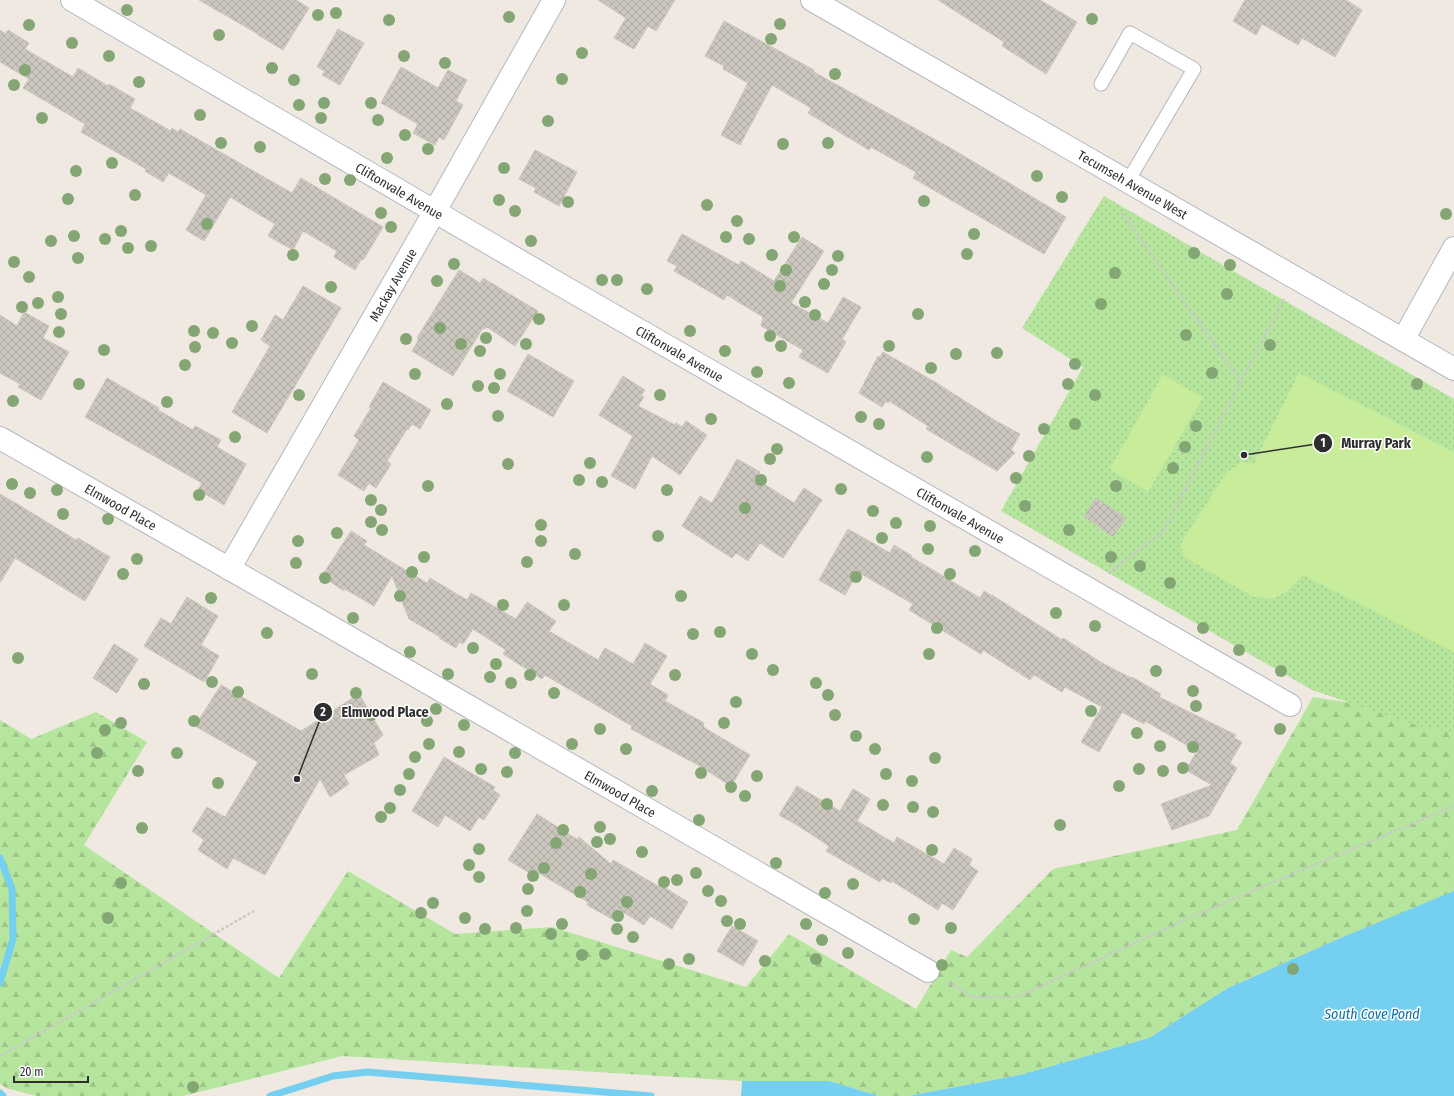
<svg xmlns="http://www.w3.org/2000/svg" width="1454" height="1096" font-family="'Fira Sans Condensed',sans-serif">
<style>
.forest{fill:url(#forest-firs)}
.park{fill:url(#park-dots)}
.pitch{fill:#c9ec9a}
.water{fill:#75cff0}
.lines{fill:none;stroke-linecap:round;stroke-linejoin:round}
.stream{stroke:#75cff0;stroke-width:7}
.building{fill:url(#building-cross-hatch);stroke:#cbc5ba}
.service-casing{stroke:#b4b7c1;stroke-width:15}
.minor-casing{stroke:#b4b7c1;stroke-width:24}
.path{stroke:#c9c9c9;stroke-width:2.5;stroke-dasharray:3 2;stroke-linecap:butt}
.service{stroke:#fff;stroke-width:13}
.minor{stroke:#fff;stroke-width:22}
.tree{fill:#84a574}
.labels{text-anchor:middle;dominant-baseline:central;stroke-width:3;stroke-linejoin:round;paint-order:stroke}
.street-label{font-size:13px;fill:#2e2e2e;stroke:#fff}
.water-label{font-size:14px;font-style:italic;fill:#0d6fa3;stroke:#fff}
.leader{fill:none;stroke:#2e2e2e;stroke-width:1.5}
.callout-dot{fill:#2e2e2e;stroke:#fff;stroke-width:1.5}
.mark-label{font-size:12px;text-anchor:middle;font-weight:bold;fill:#fff}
.callout-label{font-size:14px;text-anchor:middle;font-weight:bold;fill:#2e2e2e;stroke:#fff;stroke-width:3;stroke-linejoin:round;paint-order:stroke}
</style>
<defs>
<pattern id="forest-firs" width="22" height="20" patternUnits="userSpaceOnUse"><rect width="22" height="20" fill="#b6e59e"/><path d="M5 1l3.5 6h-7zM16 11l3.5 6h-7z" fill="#9dc588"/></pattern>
<pattern id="park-dots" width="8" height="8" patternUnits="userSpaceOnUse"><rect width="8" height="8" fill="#b6e59e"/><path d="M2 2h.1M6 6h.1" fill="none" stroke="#9dc588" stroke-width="1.8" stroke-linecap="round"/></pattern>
<pattern id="building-cross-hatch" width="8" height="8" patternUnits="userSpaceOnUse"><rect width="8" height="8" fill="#cbc7bf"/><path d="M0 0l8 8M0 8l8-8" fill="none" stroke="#afaba4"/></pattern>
</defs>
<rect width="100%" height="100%" fill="#efe9e1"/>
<polygon class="forest" points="1313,697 1389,709 1454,727 1454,892 1338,939 1228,988 1149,1038 1024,1074 908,1096 879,1096 829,1081 742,1081 342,1056 183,1096 37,1096 6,1088 0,1084 0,720 31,739 96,712 147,742 84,845 279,978 348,871 455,934 552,927 746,987 789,934 916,1009 951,950 967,957 1053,869 1237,830"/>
<polygon class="park" points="1104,196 1454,399 1454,733 1413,724 1312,690 1001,511 1083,367 1022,328"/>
<g class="pitch">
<path d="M1299 373 1454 452V652L1303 575C1286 594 1276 604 1250 595L1184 557 1180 545 1226 473 1241 462 1254 463Z"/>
<polygon points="1163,374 1203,398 1148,492 1110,469"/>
</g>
<g class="water">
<polygon points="1454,891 1454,1096 908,1096 1024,1074 1149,1038 1228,988 1338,939"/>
<polygon points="742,1081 829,1081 879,1096 741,1096"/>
</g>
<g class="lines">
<g class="stream">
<polyline points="0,858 12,889 13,939 0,983"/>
<polyline points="0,1093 3,1096"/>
<polyline points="270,1096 333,1076 367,1072 651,1096"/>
</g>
</g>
<g class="building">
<polygon points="199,0 296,0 309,8 283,50 258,35 258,34"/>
<polygon points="598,0 675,0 656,31 648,26 634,49 614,38 626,18"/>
<polygon points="938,0 1040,0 1077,22 1046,74 1002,46 1004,42"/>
<polygon points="1245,0 1346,0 1362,10 1335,57 1302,38 1298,45 1262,24 1256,35 1233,21"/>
<polygon points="724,21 814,70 814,72 952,149 1066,217 1044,254 913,178 916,172 871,147 869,150 808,113 811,108 772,85 740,145 721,135 748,83 723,69 724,66 705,56"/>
<polygon points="338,29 364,43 340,85 322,75 325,71 317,67"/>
<polygon points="0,30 6,34 8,30 29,43 25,49 73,77 78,68 108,86 109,84 135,99 130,108 171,131 172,128 178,132 180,129 292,193 301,178 383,227 364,259 361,260 355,270 334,257 337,251 303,231 293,250 268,236 275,224 230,197 204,241 186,230 206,195 169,173 163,182 145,171 146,169 81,132 85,124 23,88 29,79 0,62"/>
<polygon points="401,67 438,88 448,70 467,80 456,101 463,105 444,140 439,137 435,145 413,133 418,124 381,103"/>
<polygon points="535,150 577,172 559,206 534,192 536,188 519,179"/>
<polygon points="682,234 739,265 741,261 774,281 802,237 824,251 791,303 828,323 843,297 861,307 842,339 846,342 828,373 799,357 803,350 761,326 763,317 727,295 724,300 674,271 677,266 667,261"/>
<polygon points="459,270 480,283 483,278 538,311 515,346 487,327 485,329 483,328 453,376 412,351 419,339 417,338"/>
<polygon points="303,286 341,308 267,433 232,412 270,346 261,340 275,315 283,320"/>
<polygon points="24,312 49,326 43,338 69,352 41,400 18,387 20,384 0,373 0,315 17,326"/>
<polygon points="883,352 935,382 996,421 1020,434 1011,450 1015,453 997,471 926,429 928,426 889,401 888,403 886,401 882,407 859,393 878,356 880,357"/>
<polygon points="528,354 574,381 553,417 507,391"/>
<polygon points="623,376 645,390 641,396 644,397 638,406 675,425 676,423 682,427 686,421 707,435 680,475 652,456 635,489 611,476 633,436 599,415"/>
<polygon points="107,378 159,408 158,410 193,430 195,426 221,440 217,447 246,464 224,505 198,490 202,483 85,417"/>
<polygon points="383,382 431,410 420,429 412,424 408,430 407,429 387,461 391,464 376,488 369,483 364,491 338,475 359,440 354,436 371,408 369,407"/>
<polygon points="737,459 760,472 756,479 794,503 804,488 822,500 783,558 760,543 748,561 736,553 732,558 682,526 700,496 712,503"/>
<polygon points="0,494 19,505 76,540 78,538 110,557 85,601 15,558 0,583"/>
<polygon points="1096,498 1126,518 1113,537 1084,516"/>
<polygon points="848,529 890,553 894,545 912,556 911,557 980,598 984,591 992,596 992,595 1062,640 1063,638 1102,663 1131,678 1132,677 1161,694 1159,697 1236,735 1234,738 1242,742 1230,763 1237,768 1209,816 1172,830 1161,804 1212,785 1186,770 1197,751 1145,721 1144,724 1122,712 1099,752 1081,742 1102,707 1065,687 1062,692 1034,675 1030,680 983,650 981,654 909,610 913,604 858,572 845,595 819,580"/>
<polygon points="351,531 367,541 364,545 427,583 430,578 467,600 471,593 516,619 527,602 556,621 549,631 598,660 605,648 633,664 645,643 667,656 650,684 668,695 665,701 704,723 703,726 705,728 750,755 731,786 698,765 631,729 632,726 625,722 545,675 542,679 503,654 506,650 473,629 463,644 459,642 456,648 439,638 440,637 409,619 392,576 374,606 345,589 344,591 322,576"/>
<polygon points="187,597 218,616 201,645 219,656 204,682 144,646 161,618 171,624"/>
<polygon points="114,644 138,659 117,693 93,678"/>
<polygon points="221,685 301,731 359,694 383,735 374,743 379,755 344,775 349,784 330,797 320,779 265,875 233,858 227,869 198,850 204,840 192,831 207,807 225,817 258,762 195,726"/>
<polygon points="444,757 495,787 493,790 500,795 484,820 479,817 470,831 445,815 438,827 412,811"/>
<polygon points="797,786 840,811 853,789 870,799 857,821 894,843 897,837 944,864 954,848 972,859 969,865 978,871 953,910 942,903 938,910 892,881 891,883 882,878 880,882 826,851 829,846 797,825 779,815"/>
<polygon points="537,814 578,840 579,837 611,864 613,860 658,886 659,884 688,902 672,929 650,916 644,925 618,909 612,919 587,905 588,902 535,871 533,875 508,860"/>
<polygon points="732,926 758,941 743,966 717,951"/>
</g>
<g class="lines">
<g class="service-casing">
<polyline id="service" points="1101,84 1130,33 1194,69 1128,181"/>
</g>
<g class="minor-casing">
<g id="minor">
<path id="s1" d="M72 0 566 288 1290 705"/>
<path id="s2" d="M812 0 1454 369"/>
<polyline points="1403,340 1454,248"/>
<path id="s3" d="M0 438 272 593 928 971"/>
<path id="s4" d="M229 569 435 211 554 0"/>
</g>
</g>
<g class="path">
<polyline points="1122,213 1241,382"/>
<polyline points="1108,573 1163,532 1284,299"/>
<polyline points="948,982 972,997 1017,997 1193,916 1454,806"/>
<polyline points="0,1056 254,911"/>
</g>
<use href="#service" class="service"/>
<use href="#minor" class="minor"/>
</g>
<g class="tree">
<circle cx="127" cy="10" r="6"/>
<circle cx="336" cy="13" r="6"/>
<circle cx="318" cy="15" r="6"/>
<circle cx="509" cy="17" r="6"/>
<circle cx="1092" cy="19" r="6"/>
<circle cx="389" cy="20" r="6"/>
<circle cx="780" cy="24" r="6"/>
<circle cx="29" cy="25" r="6"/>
<circle cx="219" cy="35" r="6"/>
<circle cx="771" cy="39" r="6"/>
<circle cx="72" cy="43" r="6"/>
<circle cx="582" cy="53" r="6"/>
<circle cx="109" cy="56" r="6"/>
<circle cx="404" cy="56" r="6"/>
<circle cx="445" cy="63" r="6"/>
<circle cx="272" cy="68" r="6"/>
<circle cx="25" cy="70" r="6"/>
<circle cx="835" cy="74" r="6"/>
<circle cx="562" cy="79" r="6"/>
<circle cx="294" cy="80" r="6"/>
<circle cx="139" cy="82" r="6"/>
<circle cx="14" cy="85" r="6"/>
<circle cx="324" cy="103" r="6"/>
<circle cx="371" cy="103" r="6"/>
<circle cx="299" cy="105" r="6"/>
<circle cx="200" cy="115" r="6"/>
<circle cx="42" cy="118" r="6"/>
<circle cx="321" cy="118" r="6"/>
<circle cx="378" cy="120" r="6"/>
<circle cx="548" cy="121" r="6"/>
<circle cx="405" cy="135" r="6"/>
<circle cx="221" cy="143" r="6"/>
<circle cx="828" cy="143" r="6"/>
<circle cx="783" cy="144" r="6"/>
<circle cx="260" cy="147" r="6"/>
<circle cx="428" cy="149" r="6"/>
<circle cx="387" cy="158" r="6"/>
<circle cx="112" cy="163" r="6"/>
<circle cx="504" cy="168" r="6"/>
<circle cx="76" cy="171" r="6"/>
<circle cx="1037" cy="176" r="6"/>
<circle cx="325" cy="179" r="6"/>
<circle cx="350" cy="180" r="6"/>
<circle cx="135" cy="195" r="6"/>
<circle cx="1062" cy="197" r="6"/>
<circle cx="68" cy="199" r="6"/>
<circle cx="499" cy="200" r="6"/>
<circle cx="924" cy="201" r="6"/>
<circle cx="568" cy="202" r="6"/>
<circle cx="707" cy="205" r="6"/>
<circle cx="515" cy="211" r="6"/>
<circle cx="381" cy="213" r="6"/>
<circle cx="1446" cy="214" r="6"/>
<circle cx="737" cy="221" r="6"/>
<circle cx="207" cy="224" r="6"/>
<circle cx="391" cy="227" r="6"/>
<circle cx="121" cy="231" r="6"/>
<circle cx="974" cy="234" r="6"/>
<circle cx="74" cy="236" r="6"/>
<circle cx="726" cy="237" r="6"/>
<circle cx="794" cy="237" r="6"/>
<circle cx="105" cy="239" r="6"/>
<circle cx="749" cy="239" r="6"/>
<circle cx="51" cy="241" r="6"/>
<circle cx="531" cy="241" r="6"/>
<circle cx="151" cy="246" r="6"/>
<circle cx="128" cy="248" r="6"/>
<circle cx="1194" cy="253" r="6"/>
<circle cx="967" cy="254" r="6"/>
<circle cx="293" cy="255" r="6"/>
<circle cx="772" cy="255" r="6"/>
<circle cx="838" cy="256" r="6"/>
<circle cx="78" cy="258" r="6"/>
<circle cx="14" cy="262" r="6"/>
<circle cx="454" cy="264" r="6"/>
<circle cx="1230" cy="265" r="6"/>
<circle cx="786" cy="270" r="6"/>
<circle cx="832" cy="270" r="6"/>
<circle cx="1115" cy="273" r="6"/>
<circle cx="29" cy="277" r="6"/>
<circle cx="602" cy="280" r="6"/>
<circle cx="617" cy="280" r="6"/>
<circle cx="437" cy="281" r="6"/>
<circle cx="824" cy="284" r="6"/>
<circle cx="780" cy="286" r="6"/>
<circle cx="331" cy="287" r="6"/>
<circle cx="647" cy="289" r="6"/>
<circle cx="1227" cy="294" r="6"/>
<circle cx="58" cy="297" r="6"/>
<circle cx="805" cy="302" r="6"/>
<circle cx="38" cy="303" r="6"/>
<circle cx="1101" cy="304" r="6"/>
<circle cx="22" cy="307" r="6"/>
<circle cx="61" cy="314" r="6"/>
<circle cx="918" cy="314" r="6"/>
<circle cx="815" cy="315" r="6"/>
<circle cx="539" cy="319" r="6"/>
<circle cx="252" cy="326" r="6"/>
<circle cx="440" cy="328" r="6"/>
<circle cx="194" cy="331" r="6"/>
<circle cx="690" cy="331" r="6"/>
<circle cx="59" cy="332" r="6"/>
<circle cx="213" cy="333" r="6"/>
<circle cx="1186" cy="335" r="6"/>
<circle cx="770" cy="336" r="6"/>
<circle cx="486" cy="338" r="6"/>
<circle cx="406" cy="339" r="6"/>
<circle cx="232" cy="343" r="6"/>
<circle cx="461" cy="344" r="6"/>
<circle cx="526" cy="344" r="6"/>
<circle cx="1270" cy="345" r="6"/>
<circle cx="781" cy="346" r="6"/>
<circle cx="889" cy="346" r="6"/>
<circle cx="195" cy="347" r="6"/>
<circle cx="104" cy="350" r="6"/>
<circle cx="480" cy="351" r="6"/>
<circle cx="725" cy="351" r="6"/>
<circle cx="997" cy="353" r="6"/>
<circle cx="956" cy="354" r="6"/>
<circle cx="1075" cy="364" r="6"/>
<circle cx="185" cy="365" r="6"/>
<circle cx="931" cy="368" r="6"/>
<circle cx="757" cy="372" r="6"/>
<circle cx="1212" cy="373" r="6"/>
<circle cx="415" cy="374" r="6"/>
<circle cx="500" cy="374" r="6"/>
<circle cx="789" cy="383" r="6"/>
<circle cx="79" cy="384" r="6"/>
<circle cx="1068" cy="384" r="6"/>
<circle cx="1417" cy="384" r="6"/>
<circle cx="478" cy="386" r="6"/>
<circle cx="494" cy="388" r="6"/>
<circle cx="299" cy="395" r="6"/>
<circle cx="660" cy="395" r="6"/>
<circle cx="1095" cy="395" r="6"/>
<circle cx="13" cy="401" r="6"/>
<circle cx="167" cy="402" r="6"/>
<circle cx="447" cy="404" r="6"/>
<circle cx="498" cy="416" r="6"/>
<circle cx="861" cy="417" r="6"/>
<circle cx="711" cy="419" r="6"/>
<circle cx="879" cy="424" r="6"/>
<circle cx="1075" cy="424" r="6"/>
<circle cx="1196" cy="426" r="6"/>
<circle cx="1044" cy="429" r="6"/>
<circle cx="235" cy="437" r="6"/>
<circle cx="1185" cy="447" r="6"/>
<circle cx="777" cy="449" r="6"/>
<circle cx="1029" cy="456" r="6"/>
<circle cx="927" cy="457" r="6"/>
<circle cx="770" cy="459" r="6"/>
<circle cx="590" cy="463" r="6"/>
<circle cx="508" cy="464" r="6"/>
<circle cx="1173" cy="468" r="6"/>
<circle cx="1016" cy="478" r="6"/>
<circle cx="579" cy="480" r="6"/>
<circle cx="761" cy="480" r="6"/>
<circle cx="602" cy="482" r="6"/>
<circle cx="12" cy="484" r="6"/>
<circle cx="428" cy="486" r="6"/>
<circle cx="1116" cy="486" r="6"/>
<circle cx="841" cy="489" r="6"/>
<circle cx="57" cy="490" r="6"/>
<circle cx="667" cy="490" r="6"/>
<circle cx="30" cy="493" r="6"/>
<circle cx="199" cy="495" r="6"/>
<circle cx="371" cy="500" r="6"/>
<circle cx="1025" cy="506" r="6"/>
<circle cx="745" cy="508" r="6"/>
<circle cx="381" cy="510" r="6"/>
<circle cx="873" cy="511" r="6"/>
<circle cx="63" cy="514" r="6"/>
<circle cx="108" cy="519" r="6"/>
<circle cx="371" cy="522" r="6"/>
<circle cx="896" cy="523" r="6"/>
<circle cx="541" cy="525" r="6"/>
<circle cx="930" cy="526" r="6"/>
<circle cx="382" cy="530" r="6"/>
<circle cx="1069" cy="530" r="6"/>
<circle cx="337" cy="533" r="6"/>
<circle cx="658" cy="536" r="6"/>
<circle cx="882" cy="538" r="6"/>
<circle cx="298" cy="541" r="6"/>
<circle cx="541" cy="541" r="6"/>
<circle cx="928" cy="549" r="6"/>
<circle cx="975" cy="551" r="6"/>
<circle cx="575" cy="554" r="6"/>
<circle cx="424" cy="557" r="6"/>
<circle cx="1111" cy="557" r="6"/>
<circle cx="137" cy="559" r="6"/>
<circle cx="527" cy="562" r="6"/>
<circle cx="296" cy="563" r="6"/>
<circle cx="1140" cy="566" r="6"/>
<circle cx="412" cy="572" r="6"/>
<circle cx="123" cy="574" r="6"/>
<circle cx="950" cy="574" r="6"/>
<circle cx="856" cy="577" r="6"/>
<circle cx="325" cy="578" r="6"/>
<circle cx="1170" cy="583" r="6"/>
<circle cx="400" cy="596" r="6"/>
<circle cx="681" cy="596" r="6"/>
<circle cx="211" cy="598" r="6"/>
<circle cx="503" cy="605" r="6"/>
<circle cx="564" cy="605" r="6"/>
<circle cx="1056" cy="613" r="6"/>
<circle cx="353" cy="618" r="6"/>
<circle cx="1095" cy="626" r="6"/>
<circle cx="937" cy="628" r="6"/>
<circle cx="1203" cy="628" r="6"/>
<circle cx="720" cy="632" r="6"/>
<circle cx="267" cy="633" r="6"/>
<circle cx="693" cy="634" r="6"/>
<circle cx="473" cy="648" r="6"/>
<circle cx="1239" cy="650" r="6"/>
<circle cx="410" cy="652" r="6"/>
<circle cx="752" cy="654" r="6"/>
<circle cx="929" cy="654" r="6"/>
<circle cx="18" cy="658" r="6"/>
<circle cx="496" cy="664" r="6"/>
<circle cx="773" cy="670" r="6"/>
<circle cx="1156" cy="671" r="6"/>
<circle cx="1281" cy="671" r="6"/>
<circle cx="312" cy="674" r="6"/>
<circle cx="448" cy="674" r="6"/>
<circle cx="530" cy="675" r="6"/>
<circle cx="675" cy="675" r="6"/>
<circle cx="490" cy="677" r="6"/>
<circle cx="212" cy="682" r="6"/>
<circle cx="511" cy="683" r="6"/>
<circle cx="816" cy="683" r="6"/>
<circle cx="144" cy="684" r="6"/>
<circle cx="1193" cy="691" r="6"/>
<circle cx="238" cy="692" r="6"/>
<circle cx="356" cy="693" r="6"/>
<circle cx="554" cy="693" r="6"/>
<circle cx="828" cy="695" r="6"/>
<circle cx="736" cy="702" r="6"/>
<circle cx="1196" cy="706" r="6"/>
<circle cx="436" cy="709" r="6"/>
<circle cx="1091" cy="711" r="6"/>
<circle cx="371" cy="715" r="6"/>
<circle cx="835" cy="715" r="6"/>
<circle cx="194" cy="721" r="6"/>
<circle cx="427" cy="721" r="6"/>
<circle cx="121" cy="723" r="6"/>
<circle cx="724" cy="723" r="6"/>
<circle cx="464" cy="725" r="6"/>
<circle cx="600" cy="729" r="6"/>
<circle cx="1280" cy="729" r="6"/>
<circle cx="105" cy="730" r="6"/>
<circle cx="1137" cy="733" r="6"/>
<circle cx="856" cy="736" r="6"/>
<circle cx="429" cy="744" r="6"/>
<circle cx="572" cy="744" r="6"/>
<circle cx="1160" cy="746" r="6"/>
<circle cx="1193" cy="747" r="6"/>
<circle cx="626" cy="749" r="6"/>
<circle cx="875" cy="749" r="6"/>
<circle cx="459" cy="752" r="6"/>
<circle cx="97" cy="753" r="6"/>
<circle cx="177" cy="753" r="6"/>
<circle cx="515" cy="753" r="6"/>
<circle cx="415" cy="757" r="6"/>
<circle cx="935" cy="758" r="6"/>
<circle cx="1183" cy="768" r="6"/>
<circle cx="481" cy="769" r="6"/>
<circle cx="1139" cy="769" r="6"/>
<circle cx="138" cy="771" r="6"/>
<circle cx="1163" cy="771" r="6"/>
<circle cx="507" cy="772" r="6"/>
<circle cx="701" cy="773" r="6"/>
<circle cx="409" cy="774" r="6"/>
<circle cx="886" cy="774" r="6"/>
<circle cx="757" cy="776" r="6"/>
<circle cx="912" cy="781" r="6"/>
<circle cx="218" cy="783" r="6"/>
<circle cx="1119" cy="786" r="6"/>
<circle cx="731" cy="787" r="6"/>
<circle cx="400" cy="790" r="6"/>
<circle cx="652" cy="791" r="6"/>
<circle cx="745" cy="796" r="6"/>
<circle cx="827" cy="804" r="6"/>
<circle cx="883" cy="805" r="6"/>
<circle cx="913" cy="807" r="6"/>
<circle cx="390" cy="808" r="6"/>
<circle cx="933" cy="812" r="6"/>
<circle cx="381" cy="817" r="6"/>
<circle cx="699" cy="820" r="6"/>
<circle cx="1060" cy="825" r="6"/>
<circle cx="600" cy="827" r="6"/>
<circle cx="142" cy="828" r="6"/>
<circle cx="563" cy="830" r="6"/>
<circle cx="610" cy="839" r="6"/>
<circle cx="597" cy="842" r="6"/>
<circle cx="556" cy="843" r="6"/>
<circle cx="479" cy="849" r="6"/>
<circle cx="932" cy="850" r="6"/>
<circle cx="642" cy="852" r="6"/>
<circle cx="776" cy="863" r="6"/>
<circle cx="469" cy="865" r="6"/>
<circle cx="544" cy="868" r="6"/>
<circle cx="696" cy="873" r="6"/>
<circle cx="591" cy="874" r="6"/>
<circle cx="533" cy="876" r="6"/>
<circle cx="479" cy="877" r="6"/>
<circle cx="677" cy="880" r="6"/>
<circle cx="664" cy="882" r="6"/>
<circle cx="121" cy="883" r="6"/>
<circle cx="853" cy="884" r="6"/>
<circle cx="528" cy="889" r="6"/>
<circle cx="708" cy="891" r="6"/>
<circle cx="580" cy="892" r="6"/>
<circle cx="825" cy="893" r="6"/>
<circle cx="721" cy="901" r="6"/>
<circle cx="627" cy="902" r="6"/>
<circle cx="433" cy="903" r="6"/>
<circle cx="527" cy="911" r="6"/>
<circle cx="421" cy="913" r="6"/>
<circle cx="618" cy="916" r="6"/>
<circle cx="108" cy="918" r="6"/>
<circle cx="465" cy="918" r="6"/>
<circle cx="914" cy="919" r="6"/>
<circle cx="727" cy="921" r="6"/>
<circle cx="562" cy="924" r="6"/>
<circle cx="740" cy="924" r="6"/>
<circle cx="806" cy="924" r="6"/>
<circle cx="516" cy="928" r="6"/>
<circle cx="951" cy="928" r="6"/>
<circle cx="485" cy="929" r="6"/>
<circle cx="617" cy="929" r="6"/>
<circle cx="551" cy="934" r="6"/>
<circle cx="633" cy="937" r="6"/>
<circle cx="822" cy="940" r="6"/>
<circle cx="848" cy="953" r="6"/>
<circle cx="605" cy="954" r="6"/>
<circle cx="582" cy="955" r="6"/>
<circle cx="689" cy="959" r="6"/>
<circle cx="816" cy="959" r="6"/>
<circle cx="765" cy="961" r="6"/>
<circle cx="669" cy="964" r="6"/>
<circle cx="942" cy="965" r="6"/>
<circle cx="1293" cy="969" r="6"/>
<circle cx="193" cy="1087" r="6"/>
</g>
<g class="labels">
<g class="street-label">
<text stroke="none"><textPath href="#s2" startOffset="370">Tecumseh Avenue West</textPath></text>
<text stroke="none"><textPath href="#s1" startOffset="379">Cliftonvale Avenue</textPath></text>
<text stroke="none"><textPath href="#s4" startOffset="328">Mackay Avenue</textPath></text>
<text stroke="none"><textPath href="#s1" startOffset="703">Cliftonvale Avenue</textPath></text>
<text stroke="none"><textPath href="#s3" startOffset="139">Elmwood Place</textPath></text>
<text stroke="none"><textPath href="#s1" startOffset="1027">Cliftonvale Avenue</textPath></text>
<text stroke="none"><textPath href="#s3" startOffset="715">Elmwood Place</textPath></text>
</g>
<g class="water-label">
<text x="1372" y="1014">South Cove Pond</text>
</g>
</g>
<path class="leader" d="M1244 455L1323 443M297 779L323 712"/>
<g class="callout-dot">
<circle cx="1244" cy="455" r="4"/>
<circle cx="297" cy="779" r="4"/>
<circle cx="1323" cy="443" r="10"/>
<circle cx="323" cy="712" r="10"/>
</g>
<g class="mark-label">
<text x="1323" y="447">1</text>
<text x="323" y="716">2</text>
</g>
<g class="callout-label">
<text x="1376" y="448">Murray Park</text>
<text x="385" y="717">Elmwood Place</text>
</g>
<path d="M14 1076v6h74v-6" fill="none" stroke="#2e2e2e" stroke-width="2"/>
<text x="20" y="1076" font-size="12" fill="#2e2e2e" stroke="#ffffff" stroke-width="3" paint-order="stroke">20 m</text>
</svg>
